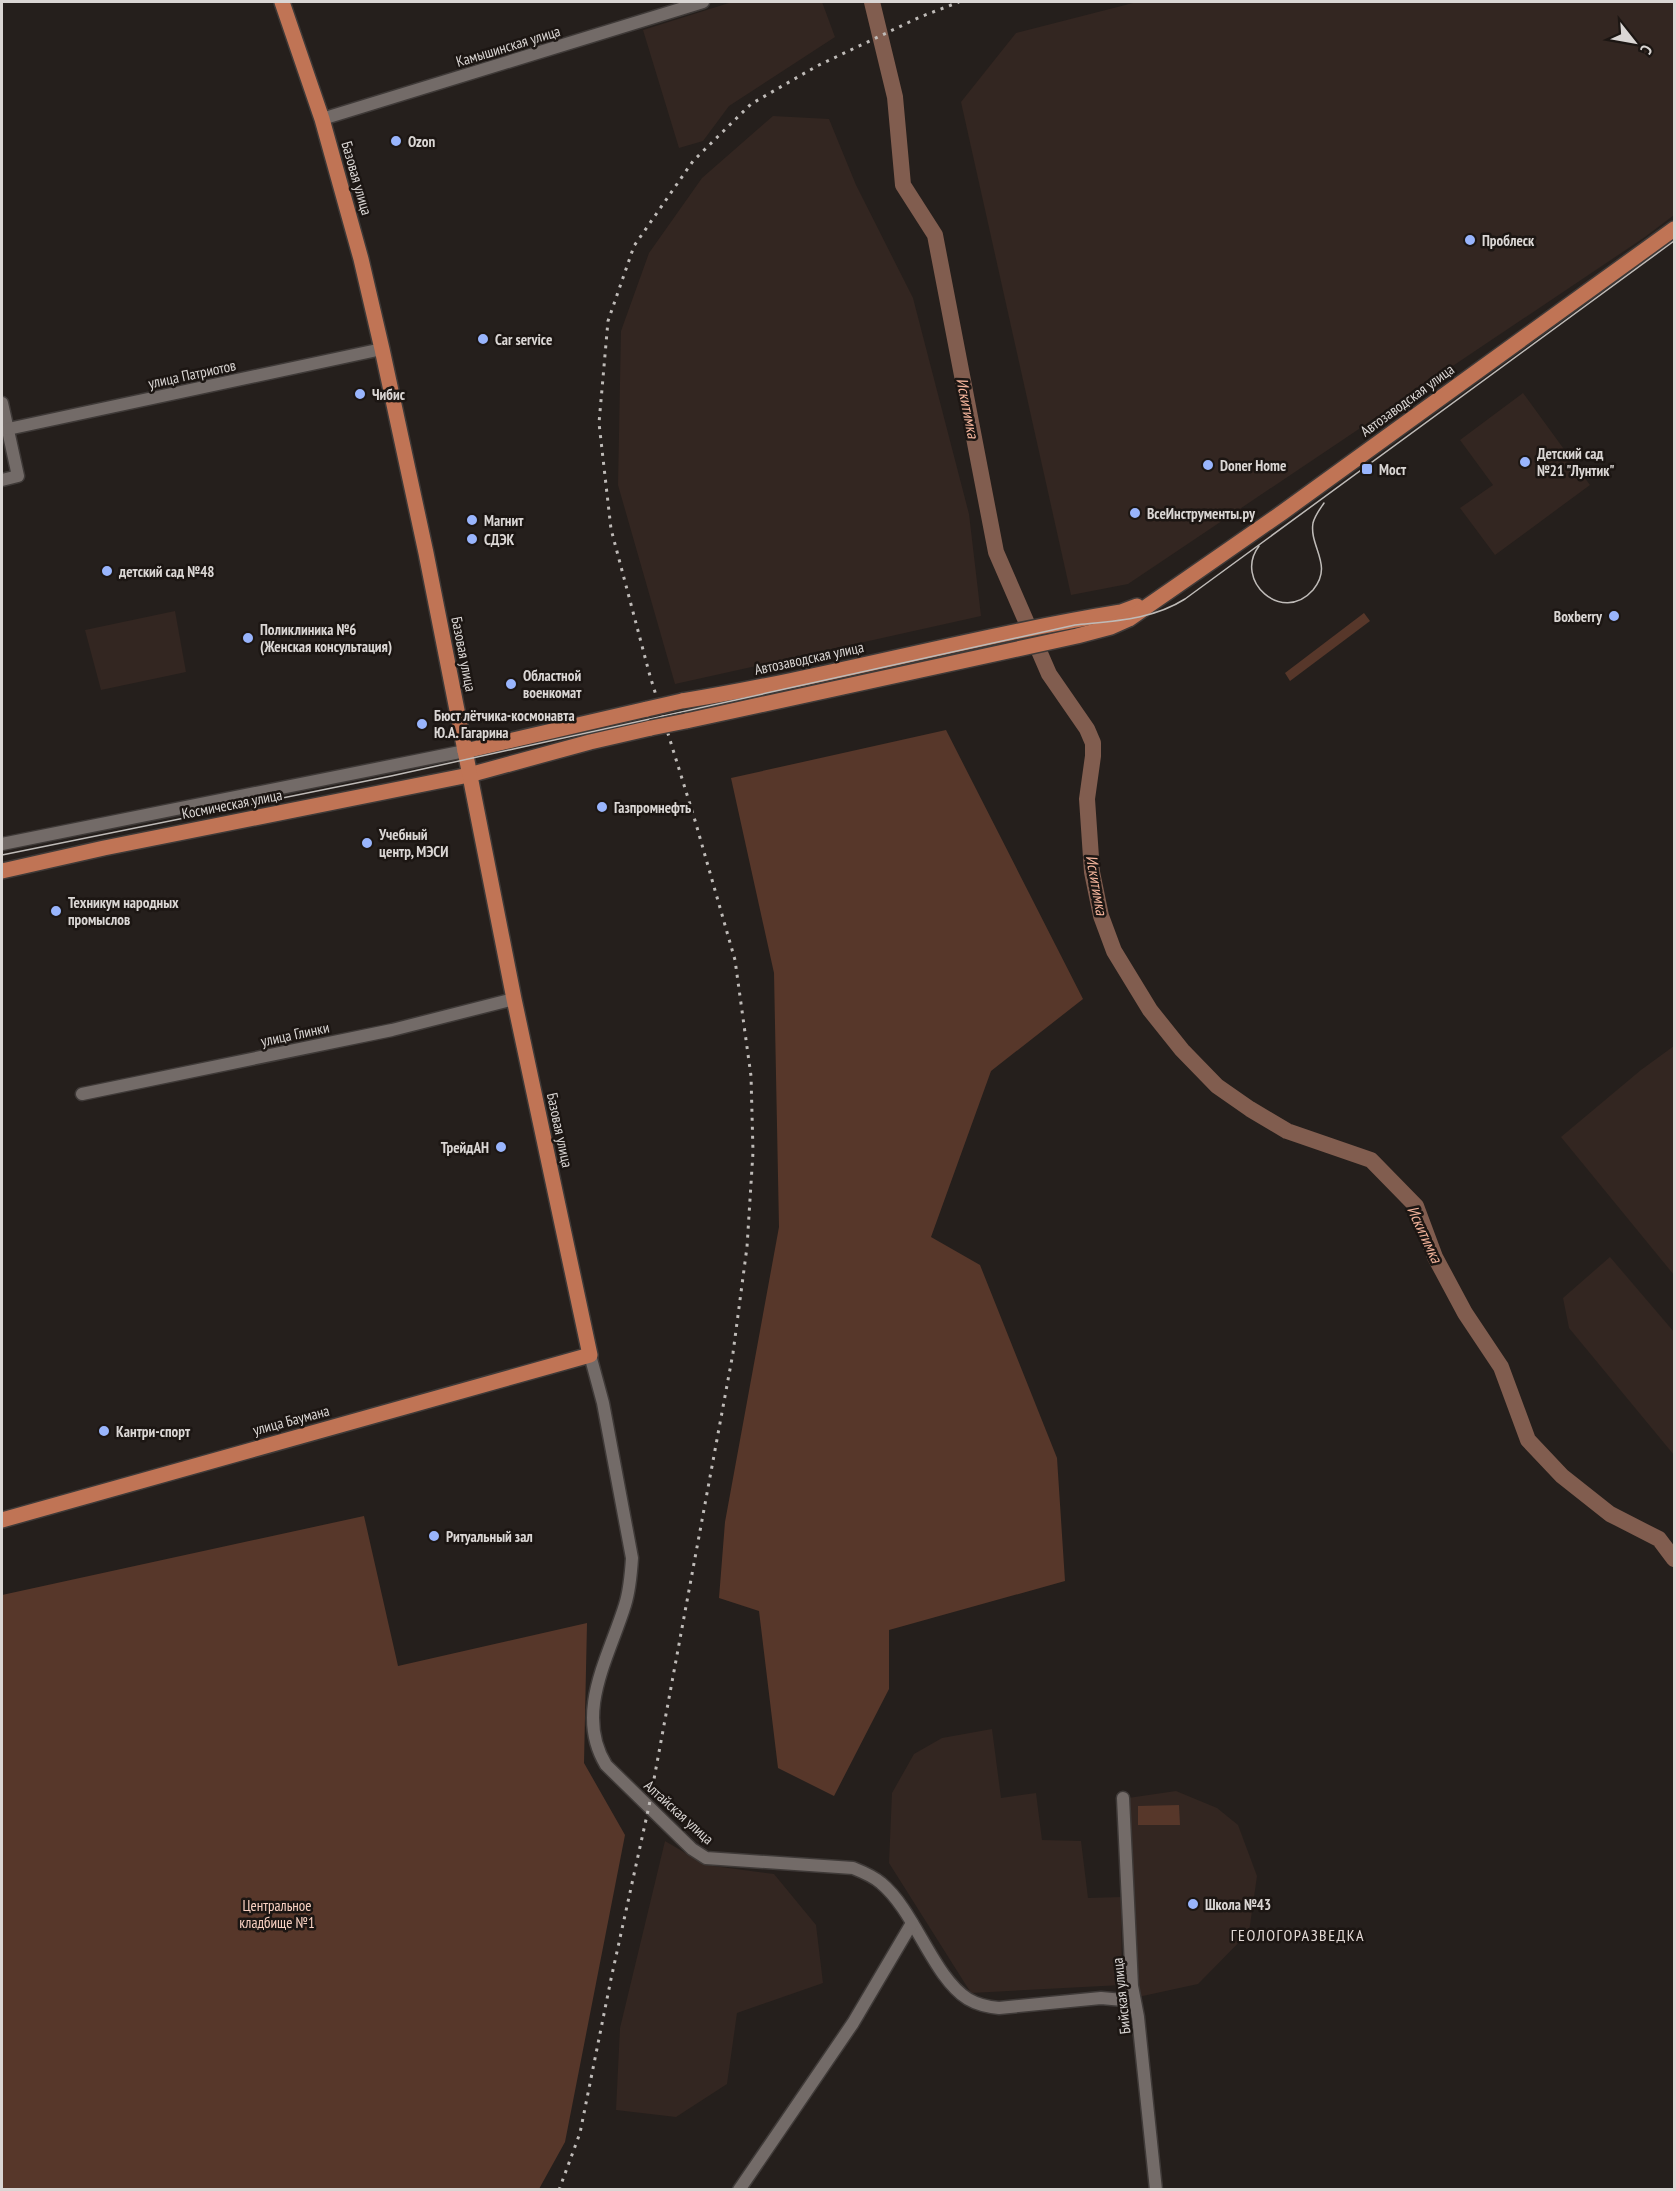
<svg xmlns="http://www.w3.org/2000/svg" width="1676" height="2191" font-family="'PT Sans Narrow',sans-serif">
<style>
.built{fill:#332621}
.green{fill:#57372a}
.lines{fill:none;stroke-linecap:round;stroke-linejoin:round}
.river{stroke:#815d4f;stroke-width:16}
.minor-casing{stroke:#3f3a38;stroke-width:15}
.major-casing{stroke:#3f3a38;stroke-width:18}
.minor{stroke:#736b68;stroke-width:12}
.major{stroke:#c07455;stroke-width:15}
.tram{stroke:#bfbbb8;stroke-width:1.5}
.rail{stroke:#bfbbb8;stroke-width:3;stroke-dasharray:3 6;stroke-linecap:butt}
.major-bridge-casing{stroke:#3f3a38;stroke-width:18;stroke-linecap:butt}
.major-bridge{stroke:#c07455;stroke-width:15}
.poi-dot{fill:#99b5fd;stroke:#1c1613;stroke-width:2}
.labels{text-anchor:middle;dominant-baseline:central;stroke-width:5;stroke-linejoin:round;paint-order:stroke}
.street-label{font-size:15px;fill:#dad6d4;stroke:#1c1613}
.poi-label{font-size:15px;font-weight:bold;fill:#dad6d4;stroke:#1c1613;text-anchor:start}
.park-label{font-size:15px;fill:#fad2c3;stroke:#1c1613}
.water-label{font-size:16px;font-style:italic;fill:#f5b59c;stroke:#1c1613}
.neighbourhood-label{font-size:16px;letter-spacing:1.5px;fill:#e3dad6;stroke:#1c1613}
</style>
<rect width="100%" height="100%" fill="#251f1c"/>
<g class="built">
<polygon points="732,2 822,2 835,37 729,106 703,141 679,148 643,30"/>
<polygon points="1137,2 1674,2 1674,215 1645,237 1128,584 1071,595 961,102 1016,33"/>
<polygon points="773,116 829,119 856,185 913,298 969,514 981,616 675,684 618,485 621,331 649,253 702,178"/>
<polygon points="1523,393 1590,485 1495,555 1460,508 1493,485 1460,440"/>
<polygon points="175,611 186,672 101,690 85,630"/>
<polygon points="1674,1046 1674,1275 1561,1137 1641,1070"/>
<polygon points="1610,1257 1674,1332 1674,1455 1569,1328 1563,1298"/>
<polygon points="992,1729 1001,1798 1036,1793 1042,1840 1081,1841 1088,1898 1121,1897 1122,1985 971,1993 889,1863 892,1793 914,1754 942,1738"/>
<polygon points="1176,1791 1217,1808 1238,1825 1257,1876 1249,1932 1198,1984 1138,1997 1128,1798"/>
<polygon points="665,1841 706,1865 774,1874 816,1925 823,1983 737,2013 727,2084 676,2117 616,2110 620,2028"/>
</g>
<g class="green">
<polygon points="1364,613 1370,621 1290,681 1285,673"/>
<polygon points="946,730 1083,999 991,1071 931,1237 980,1265 1057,1458 1065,1581 889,1630 889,1689 834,1796 778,1768 759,1611 719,1598 725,1522 779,1227 774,973 731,778"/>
<polygon points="364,1516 398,1666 587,1623 584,1763 625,1835 565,2142 539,2189 2,2189 2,1595"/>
<polygon points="1179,1805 1180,1825 1138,1825 1138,1806"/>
</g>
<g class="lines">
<polyline class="river" points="872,2 895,97 903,185 935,235 996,552 1049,674 1087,729 1093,743 1093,756 1087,799 1092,872 1101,916 1114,951 1150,1010 1182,1050 1217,1086 1250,1109 1287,1131 1371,1160 1416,1206 1435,1257 1465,1313 1501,1367 1528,1440 1562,1476 1610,1514 1659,1539 1674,1559"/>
<g class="minor-casing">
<g id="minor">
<polyline points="322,119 703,2"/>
<polyline points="2,403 18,476 2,480"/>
<polyline points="8,429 382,349"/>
<polyline points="2,844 465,751"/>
<polyline points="82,1094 392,1030 514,999"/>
<path d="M590 1355 603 1403 632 1558C631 1574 630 1589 625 1605 609 1657 574 1713 606 1765L692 1849 706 1858 853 1868C863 1872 873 1876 881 1883 915 1911 933 1977 968 1999 978 2005 988 2007 999 2008L1101 1998 1134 2001"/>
<polyline points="1123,1798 1132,1986 1138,2017 1156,2190"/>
<polyline points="739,2190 853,2023 912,1923"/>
</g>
</g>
<g class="major-casing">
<g id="major">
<path d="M682 701C829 677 973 636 1121 612L1137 606"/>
<polyline points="686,721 1077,636 1111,627 1129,619 1283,512 1674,229"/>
<polyline points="465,751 647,709"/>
<polyline points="2,871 104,848 469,775 590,742 651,728"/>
<polyline points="2,1520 590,1355 514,999 426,553 382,349 361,259 322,119 282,2"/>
</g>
</g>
<use href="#minor" class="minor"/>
<use href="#major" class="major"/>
<g class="tram">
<path d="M1259 546C1233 580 1282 625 1313 590 1334 565 1309 547 1313 523 1315 515 1320 509 1324 503"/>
<path d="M2 855 391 776 1075 625C1113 621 1152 620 1185 599L1674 241"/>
</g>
<polyline class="rail" points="559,2190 580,2133 611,1979 649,1806 733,1353 747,1247 753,1152 751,1076 735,960 694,817 650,676 611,529 599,423 608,321 634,246 693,161 751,104 817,66 920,17 959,2"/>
<g class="major-bridge-casing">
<g id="major-bridge">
<polyline points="647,709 682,701"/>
<polyline points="651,728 686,721"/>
</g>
</g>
<use href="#major-bridge" class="major-bridge"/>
</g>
<g class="poi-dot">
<circle cx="396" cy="141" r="6"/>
<circle cx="1470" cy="240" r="6"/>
<circle cx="483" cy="339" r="6"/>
<circle cx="360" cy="394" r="6"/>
<circle cx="1525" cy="462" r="6"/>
<circle cx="1208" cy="465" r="6"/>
<rect x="1361" y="463" width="12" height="12" rx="3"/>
<circle cx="1135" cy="513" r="6"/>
<circle cx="472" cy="520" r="6"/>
<circle cx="472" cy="539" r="6"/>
<circle cx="107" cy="571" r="6"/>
<circle cx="1614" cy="616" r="6"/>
<circle cx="248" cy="638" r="6"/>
<circle cx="511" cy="684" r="6"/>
<circle cx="422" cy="724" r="6"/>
<circle cx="602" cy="807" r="6"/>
<circle cx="367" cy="843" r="6"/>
<circle cx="56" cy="911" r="6"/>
<circle cx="501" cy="1147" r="6"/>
<circle cx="104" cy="1431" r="6"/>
<circle cx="434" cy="1536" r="6"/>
<circle cx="1193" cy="1904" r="6"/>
</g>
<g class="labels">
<g class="street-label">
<text transform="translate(508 46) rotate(-17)">Камышинская улица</text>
<text transform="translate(357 178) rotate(74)">Базовая улица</text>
<text transform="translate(192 374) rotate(-12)">улица Патриотов</text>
<text transform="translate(1407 400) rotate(-36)">Автозаводская улица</text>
<text transform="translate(464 654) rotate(79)">Базовая улица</text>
<text transform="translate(809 658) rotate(-12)">Автозаводская улица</text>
<text transform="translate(232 804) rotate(-11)">Космическая улица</text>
<text transform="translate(295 1034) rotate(-12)">улица Глинки</text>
<text transform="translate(560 1130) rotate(78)">Базовая улица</text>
<text transform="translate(291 1420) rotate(-15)">улица Баумана</text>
<text transform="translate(679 1812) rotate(42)">Алтайская улица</text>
<text transform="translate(1121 1996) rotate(-96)">Бийская улица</text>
</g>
<g class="poi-label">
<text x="408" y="141">Ozon</text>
<text x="1482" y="240">Проблеск</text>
<text x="495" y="339">Car service</text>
<text x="372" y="394">Чибис</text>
<text x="1537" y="453">Детский сад<tspan x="1537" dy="17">№21 "Лунтик"</tspan></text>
<text x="1220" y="465">Doner Home</text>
<text x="1379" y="469">Мост</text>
<text x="1147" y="513">ВсеИнструменты.ру</text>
<text x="484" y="520">Магнит</text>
<text x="484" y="539">СДЭК</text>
<text x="119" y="571">детский сад №48</text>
<text x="1602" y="616" text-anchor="end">Boxberry</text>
<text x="260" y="629">Поликлиника №6<tspan x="260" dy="17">(Женская консультация)</tspan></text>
<text x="523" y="675">Областной<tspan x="523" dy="17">военкомат</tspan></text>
<text x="434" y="715">Бюст лётчика-космонавта<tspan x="434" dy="17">Ю.А. Гагарина</tspan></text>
<text x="614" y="807">Газпромнефть</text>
<text x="379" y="834">Учебный<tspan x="379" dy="17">центр, МЭСИ</tspan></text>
<text x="68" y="902">Техникум народных<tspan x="68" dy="17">промыслов</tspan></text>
<text x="489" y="1147" text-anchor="end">ТрейдАН</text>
<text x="116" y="1431">Кантри-спорт</text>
<text x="446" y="1536">Ритуальный зал</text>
<text x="1205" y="1904">Школа №43</text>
</g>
<g class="park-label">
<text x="277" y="1905">Центральное<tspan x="277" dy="17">кладбище №1</tspan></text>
</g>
<g class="water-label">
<text transform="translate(968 408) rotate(79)">Искитимка</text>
<text transform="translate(1097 885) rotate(80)">Искитимка</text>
<text transform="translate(1425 1234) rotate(65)">Искитимка</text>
</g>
<g class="neighbourhood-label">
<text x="1298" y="1935">ГЕОЛОГОРАЗВЕДКА</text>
</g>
</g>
<rect width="1676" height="2191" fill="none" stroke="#dad6d4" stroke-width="6"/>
<g transform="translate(1634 42) rotate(121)" stroke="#1c1613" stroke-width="4.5" paint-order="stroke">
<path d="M0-4.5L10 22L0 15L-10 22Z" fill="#dad6d4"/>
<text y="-9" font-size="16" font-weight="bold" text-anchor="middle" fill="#dad6d4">С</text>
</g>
</svg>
